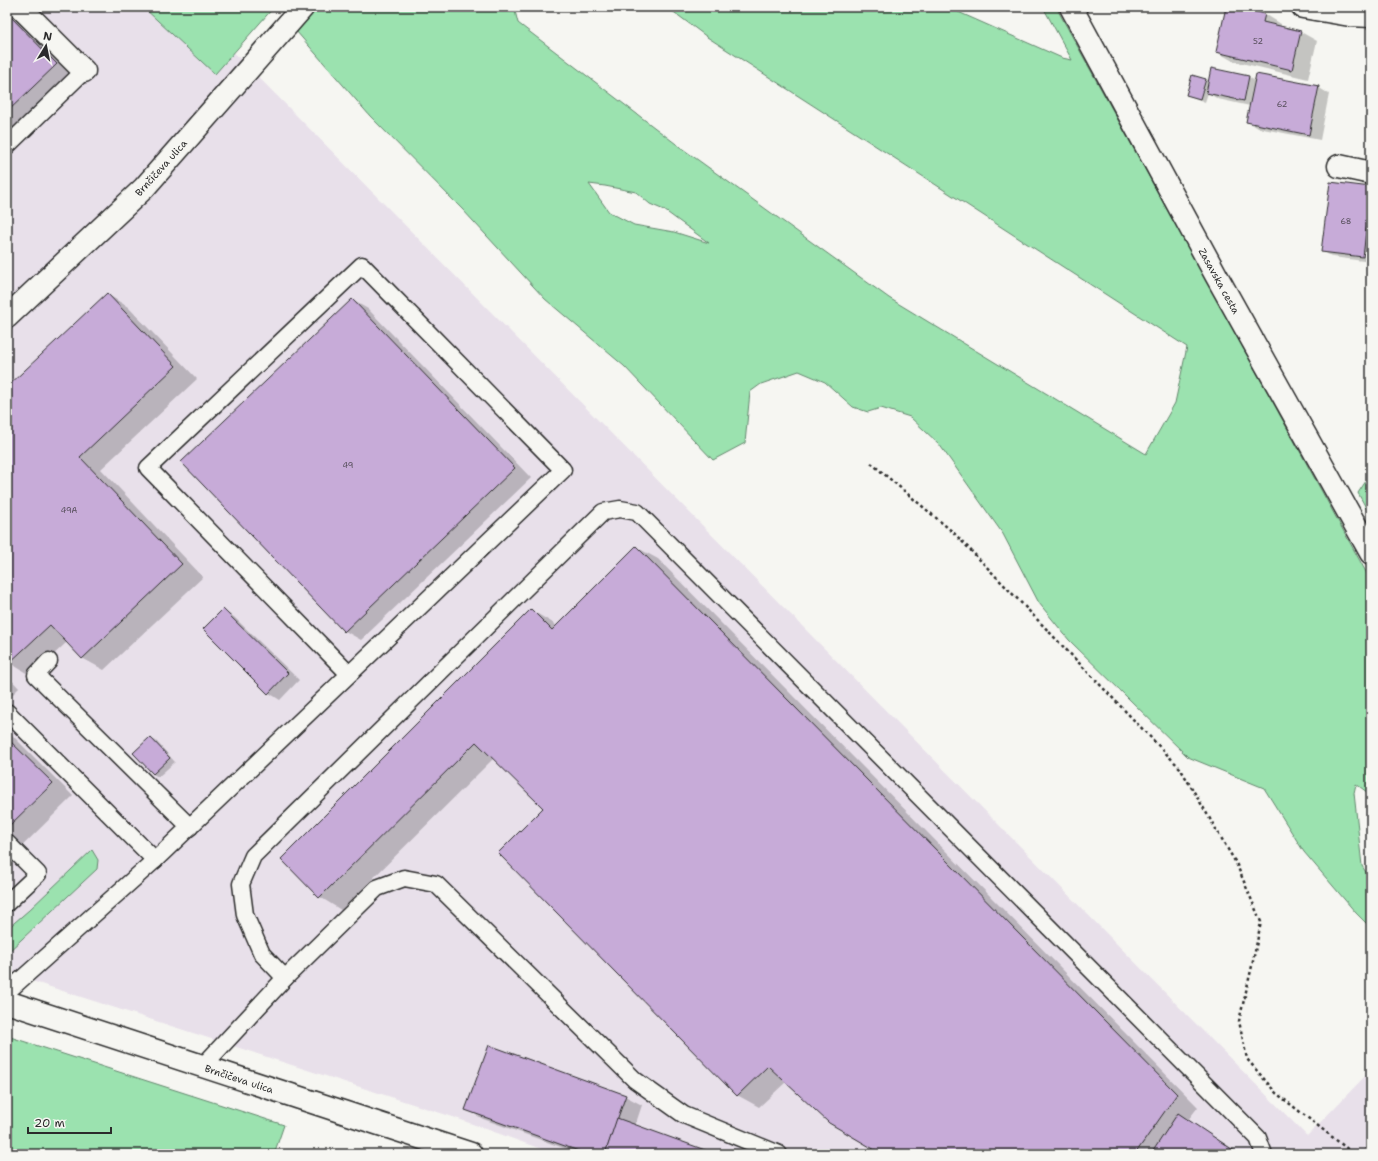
<svg xmlns="http://www.w3.org/2000/svg" width="1378" height="1161" font-family="'Shantell Sans',sans-serif">
<style>
.built{fill:#e8e0ea}
.green{fill:#9be2af;stroke:#63866d;fill-rule:evenodd}
.shadow{fill:#0003}
.building{fill:#c7abd8;stroke:#2b2b2b}
.lines{fill:none;stroke-linecap:round;stroke-linejoin:round}
.lane-casing{stroke:#2b2b2b;stroke-width:19}
.street-casing{stroke:#2b2b2b;stroke-width:25}
.primary-casing{stroke:#2b2b2b;stroke-width:25}
.path{stroke:#2b2b2b;stroke-width:2.5;stroke-dasharray:3 3;stroke-linecap:butt}
.lane{stroke:#f6f6f2;stroke-width:16}
.street{stroke:#f6f6f2;stroke-width:22}
.primary{stroke:#f6f6f2;stroke-width:22}
.labels{text-anchor:middle;dominant-baseline:central;stroke-width:3;stroke-linejoin:round;paint-order:stroke}
.number-label{font-size:8px;fill:#524b56}
.street-label{font-size:10px;fill:#2b2b2b;stroke:#f6f6f2}
</style>
<rect width="100%" height="100%" fill="#f6f6f2"/>
<filter id="ink" filterUnits="userSpaceOnUse"><feTurbulence type="fractalNoise" baseFrequency=".025" numOctaves="2"/><feDisplacementMap in="SourceGraphic" scale="8" xChannelSelector="R" yChannelSelector="G"/><feConvolveMatrix kernelMatrix="1 2 1 2 8 2 1 2 1" color-interpolation-filters="sRGB"/></filter>
<g filter="url(#ink)">
<polygon class="built" points="7,7 189,7 1307,1136 1371,1070 1371,1154 555,1154 453,1117 7,973"/>
<g class="green">
<polygon points="143,7 274,7 215,74"/>
<path d="M315 7H514L518 23 680 147 889 298 1146 454 1175 403 1187 347 707 37 667 7H947L1062 58 1072 60 1043 7H1056L1371 581V795L1356 784 1354 793 1362 866 1371 880V928L1356 913 1304 852 1264 788 1188 757 1069 640 1039 603 1003 534 939 444 910 417 881 408 868 412 853 407 825 382 799 371 761 384 750 392 745 443 713 460 624 366 545 299 463 210 370 116 296 31ZM589 184 605 186 636 192 650 204 664 210 709 243 674 232 634 225 609 212Z"/>
<polygon points="1366,481 1371,484 1371,517 1358,493"/>
<polygon points="92,850 98,860 97,869 7,953 7,929 29,910"/>
<polygon points="7,1036 284,1125 274,1154 7,1154"/>
</g>
<g class="shadow">
<polygon points="7,7 9,7 78,76 7,145"/>
<polygon points="1227,7 1233,7 1265,14 1281,24 1281,27 1301,32 1317,41 1308,79 1233,61 1217,52"/>
<polygon points="1249,77 1255,81 1318,87 1329,94 1320,140 1258,128 1247,121 1250,106 1218,99 1208,93 1205,102 1187,95 1206,79 1209,81"/>
<polygon points="1330,183 1371,188 1371,262 1333,257 1322,251"/>
<polygon points="107,294 128,307 197,379 101,469 203,577 104,670 82,658 67,642 31,676 7,661 7,388"/>
<polygon points="352,300 368,309 531,478 361,640 345,631"/>
<polygon points="636,547 658,559 1198,1107 1188,1120 1241,1154 884,1154 786,1082 759,1107 737,1095 544,808 494,758 341,910 320,897 282,859 531,610 553,623 557,627"/>
<polygon points="223,611 234,617 299,680 280,700 269,693 204,629"/>
<polygon points="7,675 19,688 7,700"/>
<polygon points="7,730 73,796 7,861"/>
<polygon points="150,738 156,741 175,762 158,777 153,774"/>
<polygon points="625,1096 642,1105 635,1126 713,1154 580,1154 483,1119 466,1109"/>
</g>
<g class="building">
<polygon points="1226,7 1238,7 1265,14 1263,22 1301,31 1292,70 1216,52"/>
<polygon points="7,13 57,64 7,112"/>
<polygon points="1371,52 1371,74 1367,73"/>
<polygon points="1211,68 1249,76 1244,101 1206,93"/>
<polygon points="1256,74 1319,86 1309,135 1246,122"/>
<polygon points="1192,75 1206,79 1200,99 1186,95"/>
<polygon points="1330,182 1371,187 1363,257 1321,252"/>
<polygon points="107,293 176,366 80,457 182,564 82,659 50,625 8,664 7,663 7,387"/>
<polygon points="352,299 515,468 344,632 181,462"/>
<polygon points="636,546 1177,1094 1135,1154 882,1154 829,1123 768,1066 737,1096 498,853 543,808 476,742 319,898 281,859 531,609 552,630"/>
<polygon points="223,609 288,673 268,694 203,629"/>
<polygon points="150,737 170,758 153,774 133,753"/>
<polygon points="7,738 53,783 7,828"/>
<polygon points="489,1045 626,1095 605,1154 587,1154 465,1110"/>
<polygon points="1178,1113 1239,1154 1151,1154"/>
<polygon points="617,1118 716,1154 605,1154"/>
</g>
<g class="lines">
<g class="lane-casing">
<g id="lane">
<polyline points="7,146 84,71"/>
<polyline points="49,661 36,675 190,827"/>
<polyline points="7,712 155,860"/>
<polyline points="7,843 38,874 7,903"/>
<polyline points="285,978 377,888 404,878 436,884 635,1080 684,1115 779,1154"/>
<polyline points="7,992 155,860 563,470 362,265 148,468 349,674"/>
<polyline points="202,1067 285,978 262,954 245,915 241,884 253,856 603,512 620,509 637,512 1258,1138 1264,1154"/>
</g>
</g>
<g class="street-casing">
<g id="street">
<polyline points="20,7 84,71"/>
<polyline points="1303,7 1350,15 1371,16"/>
<polyline points="1339,166 1371,173"/>
<polyline points="7,317 144,188 303,7"/>
<polyline points="7,1002 471,1154"/>
</g>
</g>
<g class="primary-casing">
<polyline id="primary" points="1071,7 1216,275 1371,553"/>
</g>
<polyline class="path" points="871,463 954,533 1180,768 1236,863 1261,922 1252,966 1239,1021 1247,1059 1276,1093 1354,1154"/>
<use href="#lane" class="lane"/>
<use href="#street" class="street"/>
<use href="#primary" class="primary"/>
</g>
</g>
<g class="labels">
<g class="number-label">
<text x="1258" y="41">52</text>
<text x="1282" y="104">62</text>
<text x="1346" y="221">68</text>
<text x="348" y="465">49</text>
<text x="69" y="510">49A</text>
</g>
<g class="street-label">
<text transform="translate(161 168) rotate(-48)">Brnčičeva ulica</text>
<text transform="translate(1219 281) rotate(61)">Zasavska cesta</text>
<text transform="translate(239 1079) rotate(18)">Brnčičeva ulica</text>
</g>
</g>
<rect width="1378" height="1161" fill="none" stroke="#f6f6f2" stroke-width="24"/>
<rect x="12" y="12" width="1354" height="1137" fill="none" stroke="#2b2b2b" stroke-width="1.5" filter="url(#ink)"/>
<g transform="translate(46 46) rotate(10)" stroke="#f6f6f2" stroke-width="3" paint-order="stroke">
<path d="M0-3L7 15L0 10L-7 15Z" fill="#2b2b2b"/>
<text y="-6" font-size="11" font-weight="bold" text-anchor="middle" fill="#2b2b2b">N</text>
</g>
<path d="M28 1127v6h83v-6" fill="none" stroke="#2b2b2b" stroke-width="2"/>
<text x="34" y="1127" font-size="12" fill="#2b2b2b" stroke="#f6f6f2" stroke-width="3" paint-order="stroke">20 m</text>
</svg>
